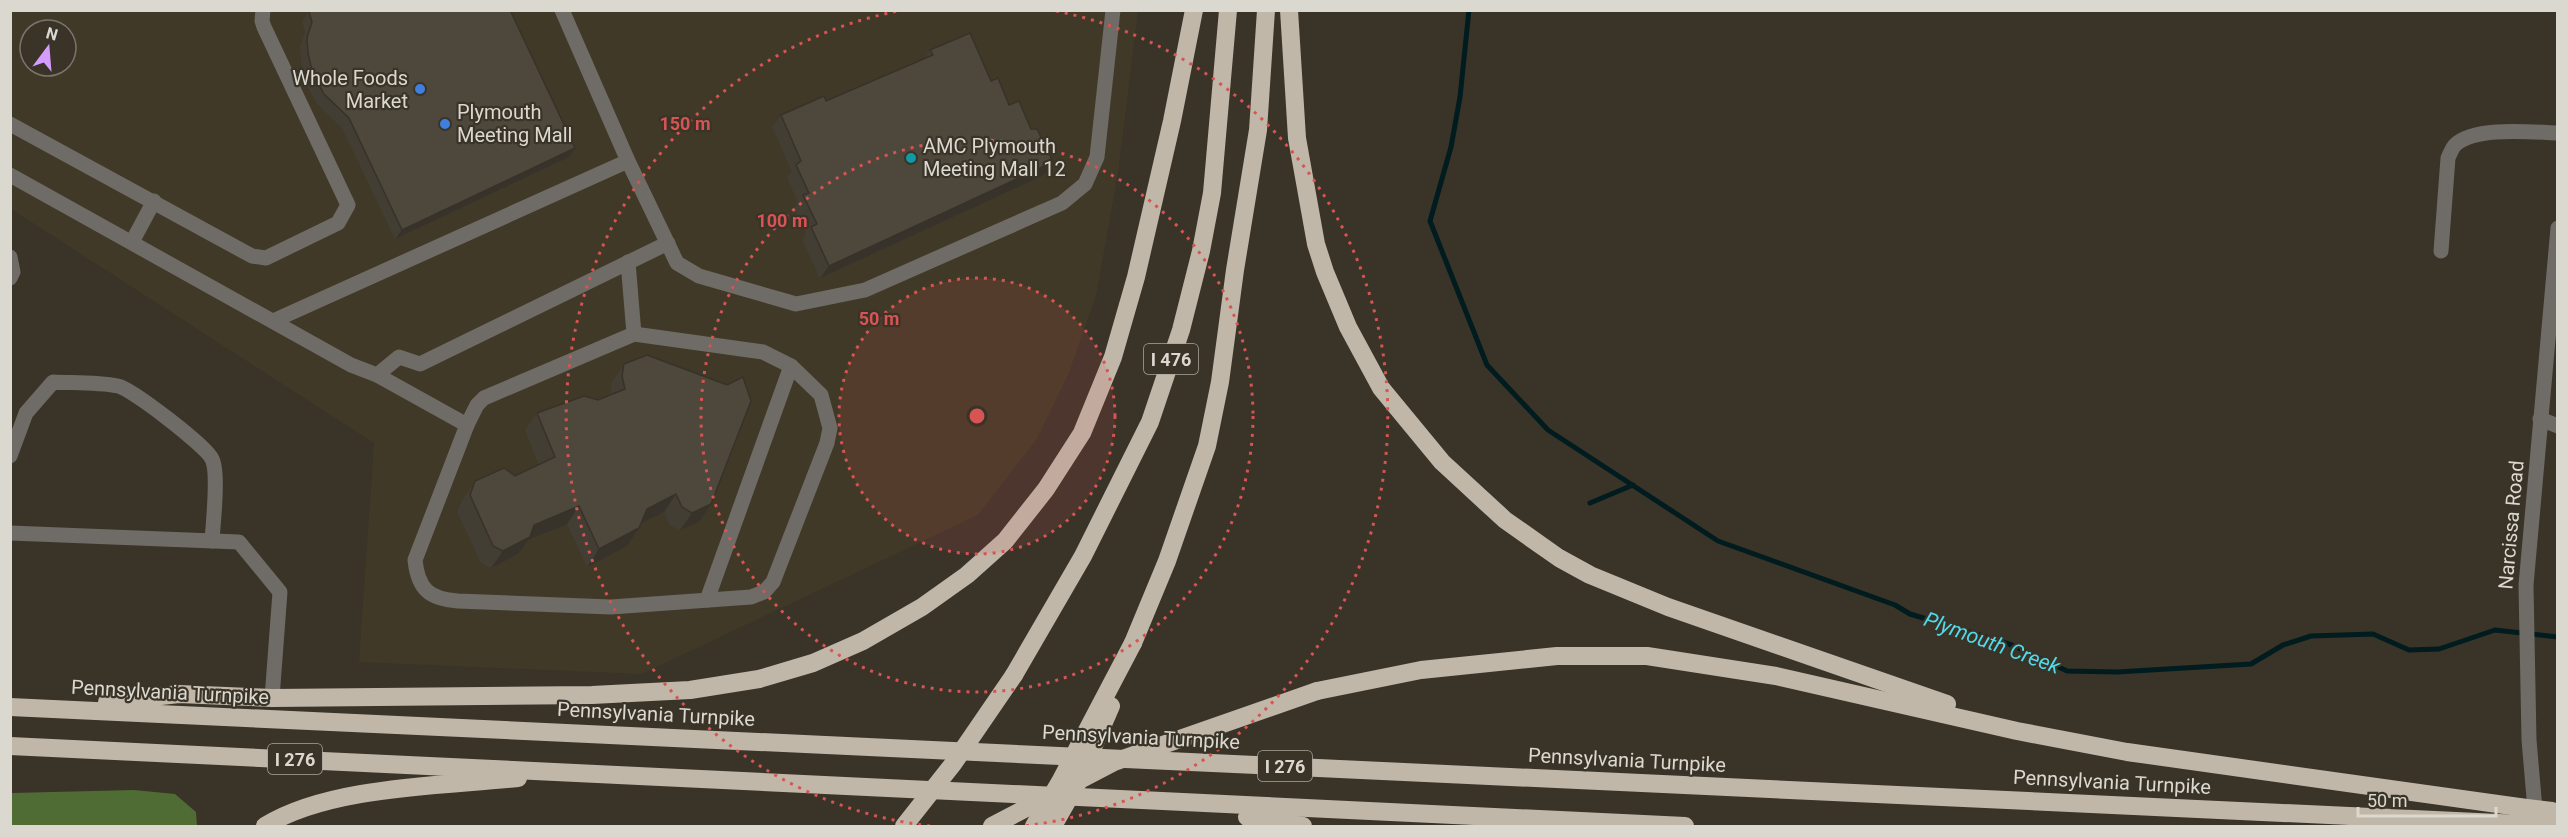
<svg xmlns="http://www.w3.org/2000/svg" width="2568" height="837" font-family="Roboto,sans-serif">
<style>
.built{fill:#413927;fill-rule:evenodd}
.forest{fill:#4f6c34}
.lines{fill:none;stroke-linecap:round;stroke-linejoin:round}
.stream{stroke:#001c1f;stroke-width:5}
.minor{stroke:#6f6b66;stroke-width:15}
.highway{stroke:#c0b7a9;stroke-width:18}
.highway-bridge{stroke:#c0b7a9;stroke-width:18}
.wall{fill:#433e34}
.shaded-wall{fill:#37322a}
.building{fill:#4e483c;stroke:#37322a;stroke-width:1.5}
.ring{fill:none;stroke:#d75452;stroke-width:3;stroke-dasharray:3 6}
.shop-dot{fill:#3f7fe0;stroke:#393328;stroke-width:2}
.culture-dot{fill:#0f9aa8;stroke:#393328;stroke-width:2}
.labels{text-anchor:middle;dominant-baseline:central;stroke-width:4.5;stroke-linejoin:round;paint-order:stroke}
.shield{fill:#393328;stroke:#aaa69e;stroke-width:1.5}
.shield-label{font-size:18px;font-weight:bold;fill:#dbd8d0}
.poi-label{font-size:20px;fill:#dbd8d0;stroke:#393328;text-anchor:start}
.street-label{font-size:20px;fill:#dbd8d0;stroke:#393328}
.water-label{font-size:21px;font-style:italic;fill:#51dbea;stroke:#393328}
.centre{fill:#d75452;stroke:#393328;stroke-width:3}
.ring-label{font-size:18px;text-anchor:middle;font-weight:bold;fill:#d75452;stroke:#393328;stroke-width:4.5;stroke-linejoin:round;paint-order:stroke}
</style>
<rect width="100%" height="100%" fill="#393328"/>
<path class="built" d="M10 11H1138L1118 173 1096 296 1069 373 1037 439 978 515 642 674 359 662 374 443 11 209ZM30 30H66V66H30Z"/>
<polygon class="forest" points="134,790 175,794 196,812 197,826 11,826 11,793"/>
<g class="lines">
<g class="stream">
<polyline points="1469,10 1460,97 1451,147 1430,221 1487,365 1548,430 1718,541 1895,605 1910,614 2012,645 2067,671 2117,672 2251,664 2283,645 2311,636 2373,634 2409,650 2439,649 2495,630 2558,637"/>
<polyline points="1590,503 1633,485"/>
</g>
<g class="minor">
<polyline points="562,10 628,161"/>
<polyline points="10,124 252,256 266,258 338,223 348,205 264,27 262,21 263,10"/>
<polyline points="10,175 351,365 377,375 399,357 420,364 668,243"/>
<polyline points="132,242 154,201"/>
<path d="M2441 251 2448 158C2450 154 2452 148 2455 145 2474 126 2532 132 2558 133"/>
<polyline points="10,257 13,272 10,278"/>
<polyline points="273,321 628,161 677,263 699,276 796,304 865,290 1062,203 1085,184 1097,157 1113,10"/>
<path d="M377 375 467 425 415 560C418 589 429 599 458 601L611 607 751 597 764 592 773 582 827 443 830 428 821 395 791 366 763 352 634 334 628 262"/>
<polyline points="2540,419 2558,426"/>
<polyline points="467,425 477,405 484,398 634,334"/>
<path d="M10 456 26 413 53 382C74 383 97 382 118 386 132 389 206 446 212 459 219 472 213 524 212 541"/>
<polyline points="10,533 239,542 280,592 272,698"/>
<polyline points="707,600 791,366"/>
<polyline points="2536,821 2529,740 2526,585 2558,228"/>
</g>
<g class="highway">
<polyline points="1289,10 1297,138 1316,244 1325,272 1348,327 1381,388 1442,462 1505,520 1559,558 1590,575 1668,607 1947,704"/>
<polyline points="1133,643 1167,561 1207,446 1220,382 1235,270 1258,130 1266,10"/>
<polyline points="1014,675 1083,556 1150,422 1181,330 1201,251 1212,193 1228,10"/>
<polyline points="1317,691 1421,670 1557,656 1647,656 1776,676 2017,731 2127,752 2519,807"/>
<polyline points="107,702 179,694 272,698 592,695 690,690 759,679 813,663 863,641 922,607 967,575 1005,541 1046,489 1082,433 1113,357 1136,277 1172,121 1194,10"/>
<polyline points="10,707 2520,824"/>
<path d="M10 746C569 771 1127 802 1685 826"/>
<polyline points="1247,817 1303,826"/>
<path d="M265 826C329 786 442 786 518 778"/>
</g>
<g class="highway-bridge">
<polyline points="2519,807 2552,811"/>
<polyline points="2520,824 2553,825"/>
<polyline points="904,826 953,764 1014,675"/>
<polyline points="992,826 1114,762 1317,691"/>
<polyline points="1034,826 1061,780 1133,643"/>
<polyline points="1053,826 1078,782 1111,706"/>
</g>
</g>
<g class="wall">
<polygon points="309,12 575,148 569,157 395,239 342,128 317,104 306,84 301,62 300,47 305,32 302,21"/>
<polygon points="930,50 991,81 1009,105 1031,129 1053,162 1044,175 820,278 802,240 806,234 794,208 798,202 787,178 792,172 772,127 781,115 826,101 924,59"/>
<polygon points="624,364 711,504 699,522 680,530 670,525 664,512 641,523 639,528 627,546 587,567 567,524 528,540 518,554 491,568 481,563 457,512 463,499 475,481 515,476 539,465 525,430 537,413 598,400 610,395 612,382"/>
</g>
<g class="shaded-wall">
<polygon points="575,148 569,157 395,239 402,230"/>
<polygon points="1053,162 1044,175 820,278 829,266"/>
<polygon points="676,494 664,512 635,526 647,509"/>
<polygon points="711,504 699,522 680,530 692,513"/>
<polygon points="579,506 567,524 528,540 518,554 491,568 503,551 534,525"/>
<polygon points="639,528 627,546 587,567 599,549"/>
</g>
<g class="building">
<polygon points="311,10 510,10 575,148 402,230 349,118 324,94 313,74 308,53 307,38 312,22 309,12"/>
<polygon points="970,33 991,81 998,78 1009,105 1019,101 1031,129 1037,129 1053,162 829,266 811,227 817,224 803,195 809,193 796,165 801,161 781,115 824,96 826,101 933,55 930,50"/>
<polygon points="647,355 727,385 743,377 751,401 711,504 692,513 682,507 676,494 647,509 639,528 599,549 579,506 534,525 530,537 503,551 493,546 470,495 475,481 504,468 515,476 555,457 537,413 584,396 598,400 625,389 622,376 624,364"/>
</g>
<circle cx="977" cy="416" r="138" fill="#d75452" fill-opacity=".12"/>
<g class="ring">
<circle cx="977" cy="416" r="138"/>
<circle cx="977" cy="416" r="276"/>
<path d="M930 826A413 413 0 0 1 898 11M1056 11A413 413 0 0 1 1024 826"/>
</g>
<g class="shop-dot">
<circle cx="420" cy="89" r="6"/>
<circle cx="445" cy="124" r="6"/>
</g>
<circle class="culture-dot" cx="911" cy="158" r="6"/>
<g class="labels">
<g class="shield">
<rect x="1144" y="344" width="54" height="30" rx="4.5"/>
<rect x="268" y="744" width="54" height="30" rx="4.5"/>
<rect x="1258" y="751" width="54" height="30" rx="4.5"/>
</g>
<g class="shield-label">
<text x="1171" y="359">I 476</text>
<text x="295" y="759">I 276</text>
<text x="1285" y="766">I 276</text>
</g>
<g class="poi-label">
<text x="408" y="78" text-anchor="end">Whole Foods<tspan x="408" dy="23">Market</tspan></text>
<text x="457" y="112">Plymouth<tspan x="457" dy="23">Meeting Mall</tspan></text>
<text x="923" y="146">AMC Plymouth<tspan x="923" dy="23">Meeting Mall 12</tspan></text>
</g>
<g class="street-label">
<text transform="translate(2511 525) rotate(-85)">Narcissa Road</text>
<text transform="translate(170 692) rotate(3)">Pennsylvania Turnpike</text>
<text transform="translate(656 714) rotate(3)">Pennsylvania Turnpike</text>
<text transform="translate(1141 737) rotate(3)">Pennsylvania Turnpike</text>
<text transform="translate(1627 760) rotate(3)">Pennsylvania Turnpike</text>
<text transform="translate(2112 782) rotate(3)">Pennsylvania Turnpike</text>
</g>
<g class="water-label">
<text transform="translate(1992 643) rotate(20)">Plymouth Creek</text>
</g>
</g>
<circle cx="977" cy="416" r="9" class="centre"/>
<g class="ring-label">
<text x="685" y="130">150 m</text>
<text x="782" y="227">100 m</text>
<text x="879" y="325">50 m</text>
</g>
<rect width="2568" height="837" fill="none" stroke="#dbd8d0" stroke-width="24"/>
<g transform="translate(48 48) rotate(16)"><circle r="28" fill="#393328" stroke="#7a756b" stroke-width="1.5"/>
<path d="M0-4.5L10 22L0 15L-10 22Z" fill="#d49cfb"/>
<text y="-9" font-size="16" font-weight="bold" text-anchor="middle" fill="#dbd8d0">N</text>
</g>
<path d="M2358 807v9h138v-9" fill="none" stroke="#dbd8d0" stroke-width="3"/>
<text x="2367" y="807" font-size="18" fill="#dbd8d0" stroke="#393328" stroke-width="4.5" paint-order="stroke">50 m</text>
</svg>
